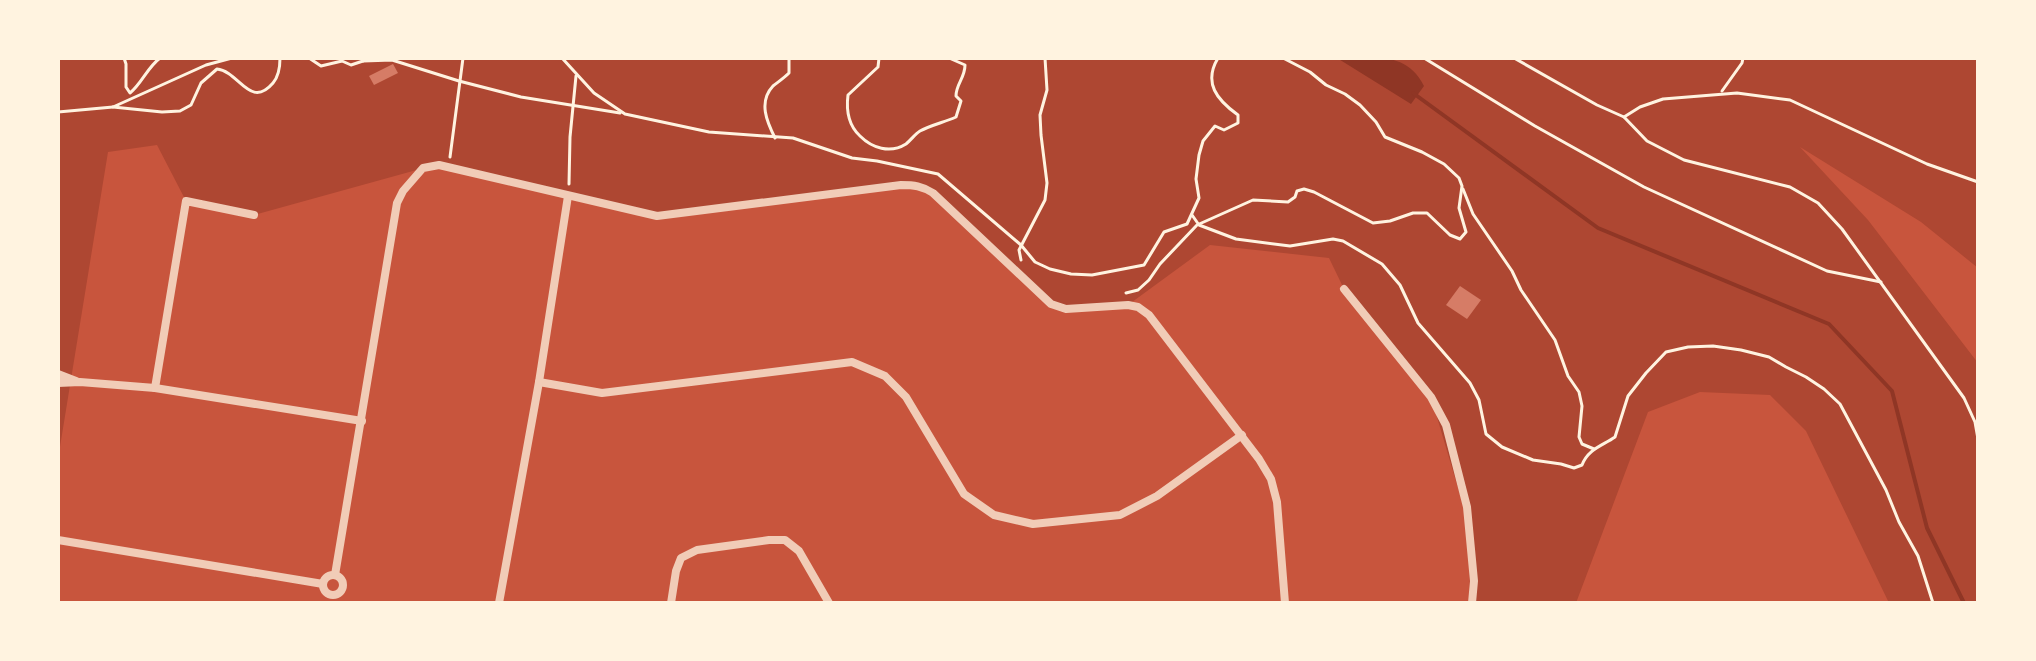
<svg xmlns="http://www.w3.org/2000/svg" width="2036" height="661" font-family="'Alegreya Sans',sans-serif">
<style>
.green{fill:#ae4732}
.water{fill:#8f3625}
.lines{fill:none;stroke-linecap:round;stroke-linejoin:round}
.stream{stroke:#8f3625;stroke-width:4}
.building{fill:#d67c66}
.path{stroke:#fff3e0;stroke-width:3}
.minor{stroke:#f1ccb7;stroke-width:8}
</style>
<rect width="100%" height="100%" fill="#c8553d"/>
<polygon class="green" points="58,58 1978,58 1978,268 1921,222 1800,147 1868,220 1978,363 1978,603 1889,603 1806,431 1770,395 1700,392 1648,412 1576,603 1470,603 1469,525 1431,397 1344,289 1329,258 1210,245 1128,305 1058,308 923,187 916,185 657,216 431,166 254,215 186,201 157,145 108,152 58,459"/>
<path class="water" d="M1337 58C1372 58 1406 50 1424 86L1411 104Z"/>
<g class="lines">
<polyline class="stream" points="1413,93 1598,228 1829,324 1892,391 1927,528 1964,603"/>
</g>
<g class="building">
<polygon points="393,64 398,73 374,85 369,76"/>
<polygon points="1460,286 1481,300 1467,319 1446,305"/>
</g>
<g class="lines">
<g class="path">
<path d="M124 58 126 64V87L130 93C142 83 147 68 160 58"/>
<polyline points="309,58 321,66 342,61 351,65 363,61 363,58"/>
<path d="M562 58 594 93 625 114 709 132 793 138 852 158 877 161 938 174 1021 245 1035 262 1050 269 1071 274 1092 275 1144 265 1164 232 1187 224 1199 198 1196 179 1199 155 1203 141 1215 126 1224 130 1238 123V115C1217 100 1203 83 1218 58"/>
<path d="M879 58 878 67 848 95C846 111 848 125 860 136 872 148 890 154 906 144 911 140 915 134 920 131 931 125 945 122 956 117L961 101 956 96C956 84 965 78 965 65L949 58"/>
<polyline points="1424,58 1535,126 1644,187 1827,271 1881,282"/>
<polyline points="1514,58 1597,105 1624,117 1647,141 1684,160 1790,187 1818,203 1842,229 1964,398 1975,422 1978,439"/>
<polyline points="363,61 392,60 459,81 521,97 620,113"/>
<polyline points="1722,91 1742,63 1743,58"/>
<path d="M113 107 162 112 180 111 191 105 201 83 217 69C239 71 250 110 273 83 279 76 280 67 280 58"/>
<polyline points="58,112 113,107 206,65 232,58"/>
<polyline points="1624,117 1640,107 1663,99 1737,93 1790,100 1927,164 1978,182"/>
<path d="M775 138C767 122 758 102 773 86 778 82 784 78 789 73V58"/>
<polyline points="450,157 463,58"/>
<polyline points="569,184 570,137 576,76"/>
<polyline points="1463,189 1473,214 1512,271 1521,290 1555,340 1568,376 1579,392 1582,406 1579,437 1582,444 1594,449"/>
<path d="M1192 215 1199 225 1236 239 1290 246 1333 239 1343 241 1382 264 1400 285 1418 323 1470 383 1479 400 1486 434 1502 447 1533 460 1561 464 1574 468 1582 465C1588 449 1602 446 1615 437L1628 396 1646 373 1666 352 1688 347 1713 346 1741 350 1769 357 1786 367 1806 377 1824 389 1840 404 1886 490 1899 522 1918 556 1933 603"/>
<polyline points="1021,260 1019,250 1045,200 1047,183 1041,135 1040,115 1047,90 1045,58"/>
<polyline points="1126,293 1138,290 1149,280 1160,264 1197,225 1253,200 1288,202 1295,197 1297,191 1304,189 1314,192 1373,223 1390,221 1413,213 1427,213 1450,235 1460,239 1466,232 1459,208 1462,186 1459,178 1444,164 1422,152 1385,137 1376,122 1360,105 1345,94 1326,85 1310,72 1283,58"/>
</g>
<g class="minor">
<polyline points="1344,289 1431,397 1446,425 1467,507 1474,581 1472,603"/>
<polyline points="58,374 76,381"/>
<polyline points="539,382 602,393 852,362 885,376 906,397 964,494 994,515 1033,524 1120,515 1157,496 1242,435"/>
<polyline points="58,383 80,382 155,388 362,421"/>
<polyline points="155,388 186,201 254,215"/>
<polyline points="58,540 323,584"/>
<circle cx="333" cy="585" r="10"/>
<path d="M335 575 397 203 403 191 423 168 439 165 657 216 901 185C914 185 922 186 933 193L1051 304 1066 309 1128 305 1138 307 1149 315 1259 459 1271 479 1277 502 1285 603"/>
<polyline points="499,603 539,382 568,196"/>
<polyline points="671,603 676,571 681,558 697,550 769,540 785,540 799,551 829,603"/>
</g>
</g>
<rect width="2036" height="661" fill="none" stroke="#fff3e0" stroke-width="120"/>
</svg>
